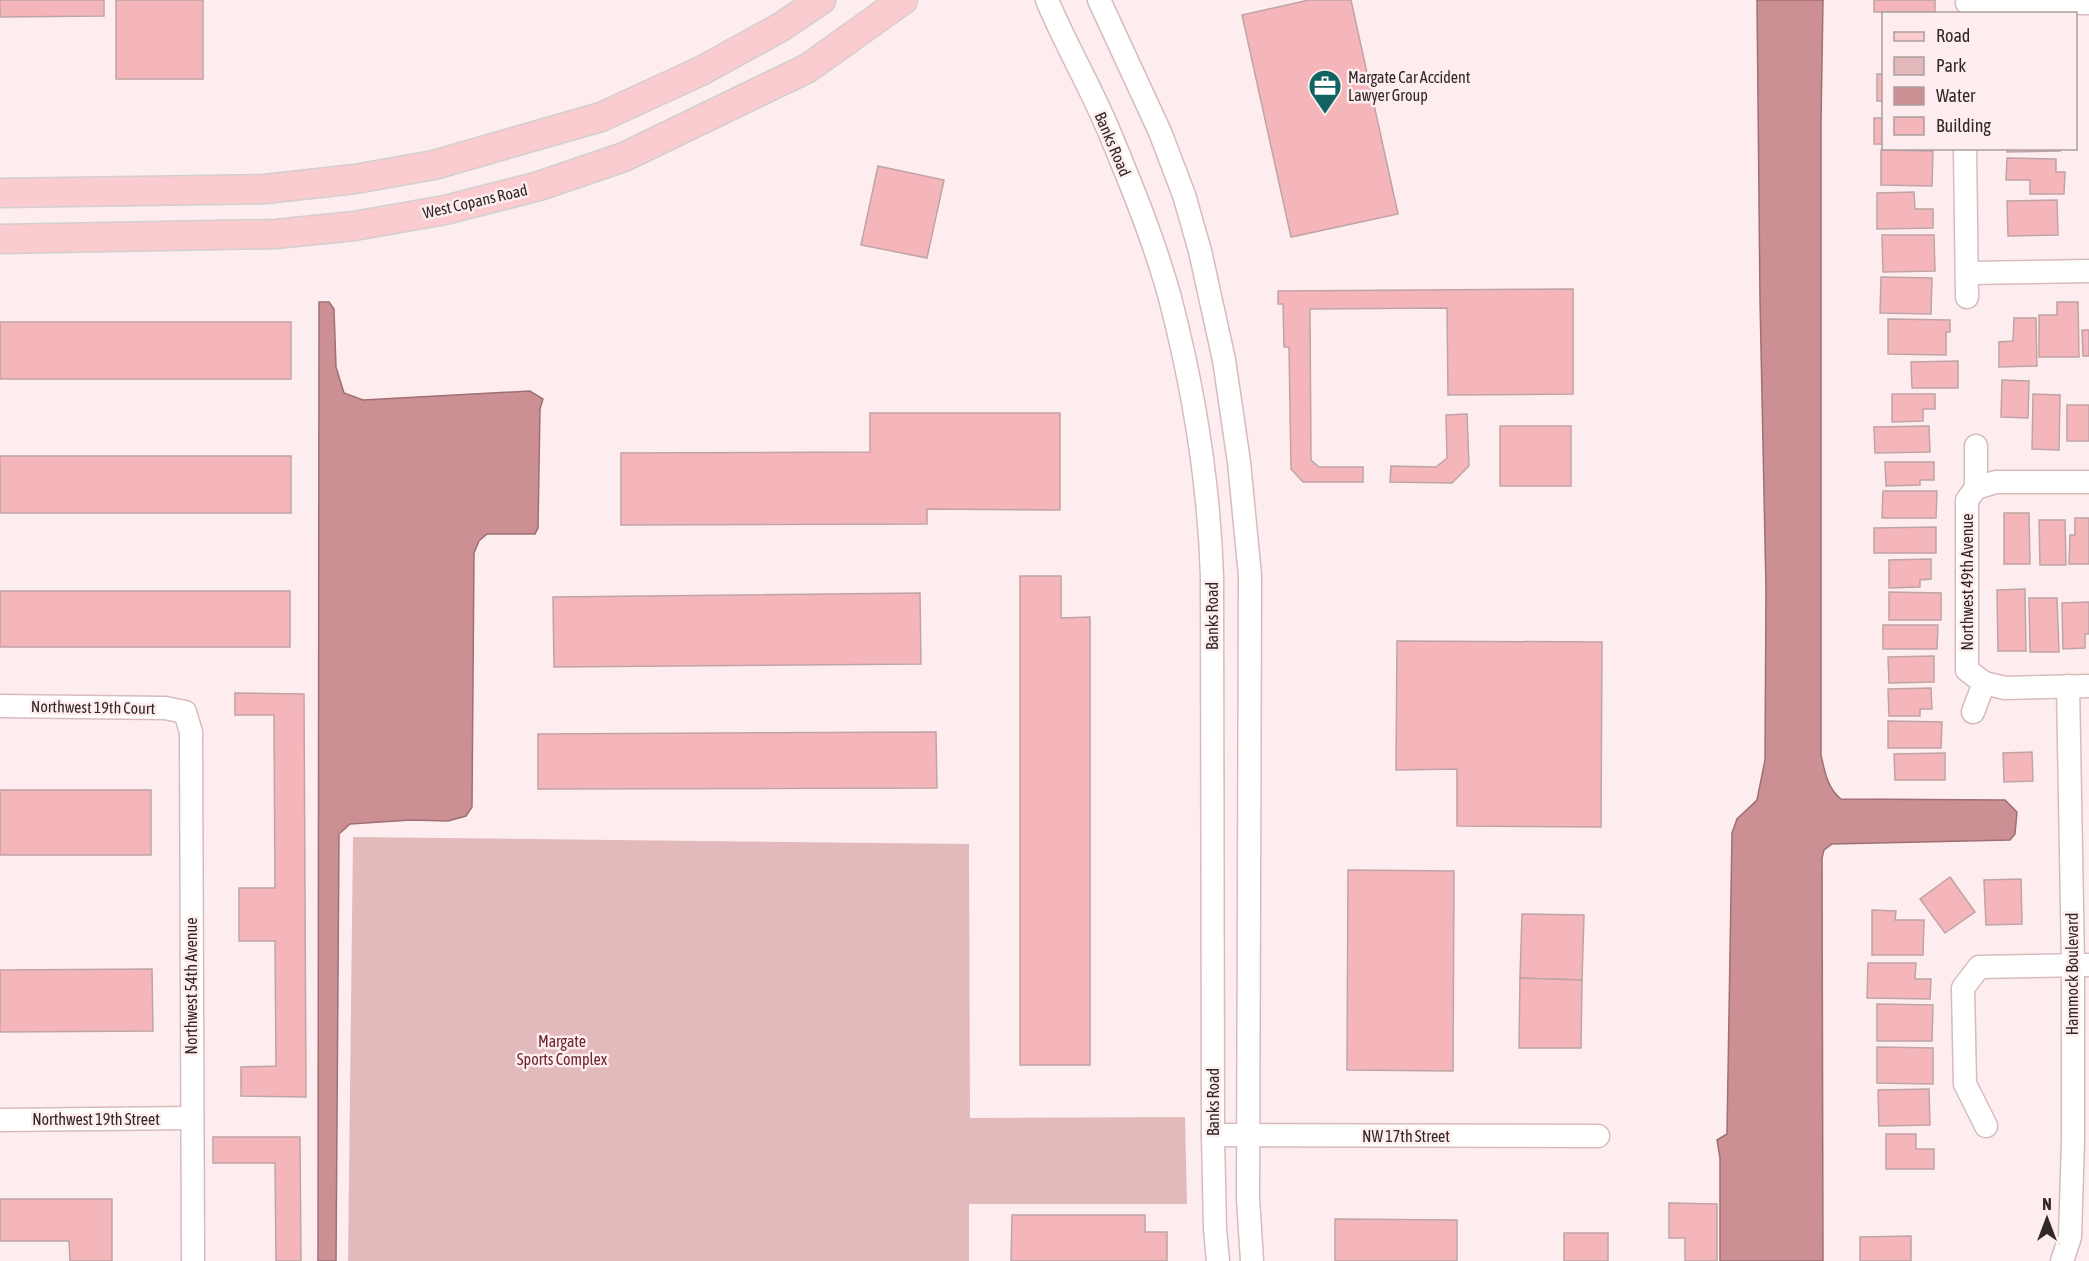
<svg xmlns="http://www.w3.org/2000/svg" width="2089" height="1261" font-family="'Asap Condensed',sans-serif">
<style>
.green{fill:#e2babc}
.water{fill:#cc8f94;stroke:#9e7073;stroke-width:1.5}
.building{fill:#f5b6bb;stroke:#bfa4a6;stroke-width:1.5}
.lines{fill:none;stroke-linecap:round;stroke-linejoin:round}
.minor-casing{stroke:#d7bbbd;stroke-width:25}
.major-casing{stroke:#d2cfcf;stroke-width:31}
.minor{stroke:#fff;stroke-width:22}
.major{stroke:#faccd0;stroke-width:28}
.labels{text-anchor:middle;dominant-baseline:central;stroke-width:5;stroke-linejoin:round;paint-order:stroke}
.poi-label{font-size:16px;fill:#312727;stroke:#feedee;text-anchor:start}
.street-label{font-size:16px;fill:#312727;stroke:#feedee}
.park-label{font-size:16px;fill:#6f2531;stroke:#feedee}
</style>
<rect width="100%" height="100%" fill="#feedee"/>
<polygon class="green" points="353,837 969,844 970,1118 1185,1117 1187,1204 969,1204 969,1261 348,1261"/>
<g class="water">
<path d="M1757 0H1823L1821 123V755C1825 772 1827 788 1841 799L2005 800 2017 812 2015 834 2010 840 1832 844 1824 850 1822 858 1823 1261H1720V1158L1717 1140 1727 1134 1732 833 1737 819 1757 800 1765 760 1766 590 1760 300Z"/>
<polygon points="319,302 329,302 334,309 336,367 344,393 363,400 530,391 543,399 540,409 538,528 535,534 487,534 479,541 474,553 472,807 466,816 448,821 411,820 350,824 339,834 336,1261 318,1261"/>
</g>
<g class="building">
<polygon points="0,0 104,0 104,16 0,17"/>
<rect x="116" y="0" width="87" height="79"/>
<polygon points="1309,0 1351,0 1398,214 1291,237 1242,15"/>
<rect x="1874" y="0" width="61" height="12"/>
<rect x="1877" y="74" width="7" height="27"/>
<rect x="1874" y="118" width="10" height="26"/>
<polygon points="2007,148 2060,148 2060,151 2007,152"/>
<polygon points="1881,150 1933,151 1932,186 1881,185"/>
<polygon points="2007,158 2056,159 2056,172 2065,172 2064,194 2030,194 2030,180 2006,180"/>
<polygon points="878,166 944,180 927,258 861,245"/>
<polygon points="1914,192 1915,209 1933,209 1933,228 1877,229 1877,193"/>
<polygon points="2057,200 2058,235 2008,236 2007,201"/>
<polygon points="1882,235 1934,235 1935,271 1883,272"/>
<polygon points="1881,277 1932,278 1931,314 1880,313"/>
<polygon points="1573,289 1573,394 1448,395 1447,308 1310,309 1311,460 1319,467 1363,467 1363,482 1303,482 1291,469 1289,347 1284,347 1283,304 1278,304 1278,291"/>
<polygon points="2057,302 2078,302 2079,357 2039,357 2039,315 2057,315"/>
<polygon points="2014,318 2036,318 2037,366 1999,367 1999,342 2013,341"/>
<polygon points="1888,319 1950,320 1950,332 1946,332 1946,355 1888,354"/>
<rect x="0" y="322" width="291" height="57"/>
<polygon points="2082,330 2089,330 2089,356 2083,356"/>
<polygon points="1958,361 1958,388 1912,388 1911,362"/>
<polygon points="2002,380 2029,381 2028,418 2001,417"/>
<polygon points="1892,394 1935,394 1935,409 1923,409 1923,421 1892,422"/>
<polygon points="2033,394 2060,395 2059,450 2032,449"/>
<rect x="2067" y="405" width="22" height="36"/>
<polygon points="870,413 1060,413 1060,510 927,509 927,524 621,525 621,453 870,452"/>
<polygon points="1467,414 1469,466 1452,483 1390,482 1391,466 1436,467 1447,458 1446,415"/>
<rect x="1500" y="426" width="71" height="60"/>
<polygon points="1929,426 1930,452 1875,453 1874,427"/>
<rect x="0" y="456" width="291" height="57"/>
<polygon points="1885,462 1934,462 1934,480 1920,480 1920,485 1886,486"/>
<polygon points="1883,491 1937,491 1936,518 1882,518"/>
<polygon points="2004,513 2029,513 2030,564 2004,564"/>
<polygon points="2075,518 2089,518 2089,564 2069,564 2070,535 2075,535"/>
<polygon points="2039,520 2065,520 2066,565 2040,565"/>
<polygon points="1936,527 1936,553 1874,553 1874,528"/>
<polygon points="1931,559 1931,579 1920,580 1920,587 1889,588 1889,560"/>
<polygon points="1020,576 1061,576 1061,618 1090,617 1090,1065 1020,1065"/>
<polygon points="2025,589 2026,651 1998,651 1997,590"/>
<rect x="0" y="591" width="290" height="56"/>
<polygon points="1889,592 1941,593 1941,620 1889,620"/>
<polygon points="920,593 921,664 554,667 553,597"/>
<polygon points="2029,598 2057,598 2059,652 2030,652"/>
<polygon points="2089,602 2089,634 2085,634 2085,648 2063,649 2062,603"/>
<polygon points="1883,625 1938,625 1937,649 1883,649"/>
<polygon points="1397,641 1602,642 1601,827 1457,826 1457,769 1396,770"/>
<polygon points="1934,656 1934,682 1889,683 1888,657"/>
<polygon points="1931,688 1932,709 1920,709 1920,716 1889,716 1888,689"/>
<polygon points="235,693 304,694 306,1097 241,1096 241,1067 276,1066 275,941 239,941 239,888 275,888 274,715 235,715"/>
<polygon points="1888,721 1942,722 1941,748 1888,748"/>
<polygon points="936,732 937,788 538,789 538,734"/>
<polygon points="2032,752 2033,781 2004,782 2003,753"/>
<polygon points="1945,753 1945,780 1895,780 1894,754"/>
<rect x="0" y="790" width="151" height="65"/>
<polygon points="1348,870 1454,871 1453,1071 1347,1070"/>
<polygon points="1950,877 1975,912 1945,933 1920,899"/>
<polygon points="2021,879 2022,924 1986,925 1984,880"/>
<polygon points="1872,910 1896,911 1895,920 1924,920 1923,955 1872,955"/>
<polygon points="1522,914 1584,915 1582,980 1520,978"/>
<polygon points="1868,963 1916,963 1915,979 1931,979 1930,999 1867,998"/>
<polygon points="152,969 153,1031 0,1032 0,970"/>
<polygon points="1520,978 1582,980 1581,1048 1519,1048"/>
<polygon points="1877,1004 1933,1005 1932,1041 1877,1041"/>
<polygon points="1877,1047 1933,1048 1933,1084 1877,1083"/>
<polygon points="1929,1089 1930,1125 1879,1126 1878,1090"/>
<polygon points="1886,1134 1916,1134 1916,1149 1934,1149 1934,1169 1886,1169"/>
<polygon points="213,1137 300,1137 301,1261 276,1261 275,1163 213,1163"/>
<polygon points="0,1199 112,1199 112,1261 70,1261 69,1241 0,1241"/>
<polygon points="1669,1203 1717,1204 1717,1261 1685,1261 1685,1238 1669,1238"/>
<polygon points="1012,1215 1145,1215 1145,1232 1167,1232 1167,1261 1011,1261"/>
<polygon points="1335,1219 1457,1220 1457,1261 1335,1261"/>
<rect x="1564" y="1233" width="44" height="28"/>
<polygon points="1911,1236 1911,1261 1860,1261 1860,1237"/>
</g>
<g class="lines">
<g class="minor-casing">
<g id="minor">
<path d="M1047 0C1066 46 1092 89 1111 136 1133 189 1155 243 1170 298 1194 390 1209 483 1212 577L1213 1135 1215 1229 1218 1261"/>
<polyline points="1099,0 1160,132 1184,195 1200,251 1224,360 1239,462 1250,576 1248,1198 1252,1261"/>
<polyline points="1967,3 2089,3"/>
<polyline points="1965,148 1967,297"/>
<polyline points="1968,273 2089,271"/>
<polyline points="1976,488 1996,482 2089,482"/>
<polyline points="1984,683 2005,688 2089,686"/>
<polyline points="0,706 165,708 185,712 191,732 193,1261"/>
<polyline points="1973,712 1984,683 1967,670 1967,500 1976,488 1976,446"/>
<polyline points="0,1120 192,1118"/>
<polyline points="1986,1126 1965,1084 1963,988 1979,967 2089,965"/>
<polyline points="1213,1135 1598,1136"/>
<polyline points="2062,1261 2070,1237 2073,1141 2073,964 2068,686"/>
</g>
</g>
<g class="major-casing">
<g id="major">
<polyline points="0,193 265,189 355,179 434,165 601,117 701,71 781,27 821,0"/>
<polyline points="0,239 276,234 354,226 445,210 539,186 624,157 808,68 903,0"/>
</g>
</g>
<use href="#minor" class="minor"/>
<use href="#major" class="major"/>
</g>
<defs>
<g id="office-pin" transform="scale(1.725)"><path d="M0 17L-7.5 6A9.5 9.5 0 1 1 7.5 6Z" fill="#116261" stroke="#feedee"/><path d="M-6-3h4V-5.5h4V-3h4V5H-6ZM-1-4.5V-3h2v-1.5ZM-6 0V1H6V0Z" fill="#fff"/></g>
</defs>
<g fill-rule="evenodd">
<use href="#office-pin" x="1325" y="86"/>
</g>
<g class="labels">
<g class="poi-label">
<text x="1348" y="77">Margate Car Accident<tspan x="1348" dy="18">Lawyer Group</tspan></text>
</g>
<g class="street-label">
<text transform="translate(1113 144) rotate(67)">Banks Road</text>
<text transform="translate(475 201) rotate(-13)">West Copans Road</text>
<text transform="translate(1967 582) rotate(-90)">Northwest 49th Avenue</text>
<text transform="translate(1212 616) rotate(-90)">Banks Road</text>
<text transform="translate(93 707) rotate(1)">Northwest 19th Court</text>
<text transform="translate(2072 974) rotate(-90)">Hammock Boulevard</text>
<text transform="translate(191 986) rotate(-90)">Northwest 54th Avenue</text>
<text transform="translate(1213 1102) rotate(-90)">Banks Road</text>
<text x="96" y="1119">Northwest 19th Street</text>
<text x="1406" y="1136">NW 17th Street</text>
</g>
<g class="park-label">
<text x="562" y="1041">Margate<tspan x="562" dy="18">Sports Complex</tspan></text>
</g>
</g>
<rect x="1882" y="12" width="195" height="138" fill="#feedee" stroke="#ac9e9e" stroke-width="1.5"/>
<rect x="1894" y="32" width="30" height="9" fill="#faccd0" stroke="#ac9e9e" stroke-width="1.5"/>
<text x="1936" y="42" font-size="18" fill="#312727">Road</text>
<rect x="1894" y="57" width="30" height="18" fill="#e2babc" stroke="#ac9e9e" stroke-width="1.5"/>
<text x="1936" y="72" font-size="18" fill="#312727">Park</text>
<rect x="1894" y="87" width="30" height="18" fill="#cc8f94" stroke="#ac9e9e" stroke-width="1.5"/>
<text x="1936" y="102" font-size="18" fill="#312727">Water</text>
<rect x="1894" y="117" width="30" height="18" fill="#f5b6bb" stroke="#ac9e9e" stroke-width="1.5"/>
<text x="1936" y="132" font-size="18" fill="#312727">Building</text>
<g transform="translate(2047 1219)" stroke="#feedee" stroke-width="4.5" paint-order="stroke">
<path d="M0-4.5L10 22L0 15L-10 22Z" fill="#312727"/>
<text y="-9" font-size="16" font-weight="bold" text-anchor="middle" fill="#312727">N</text>
</g>
</svg>
